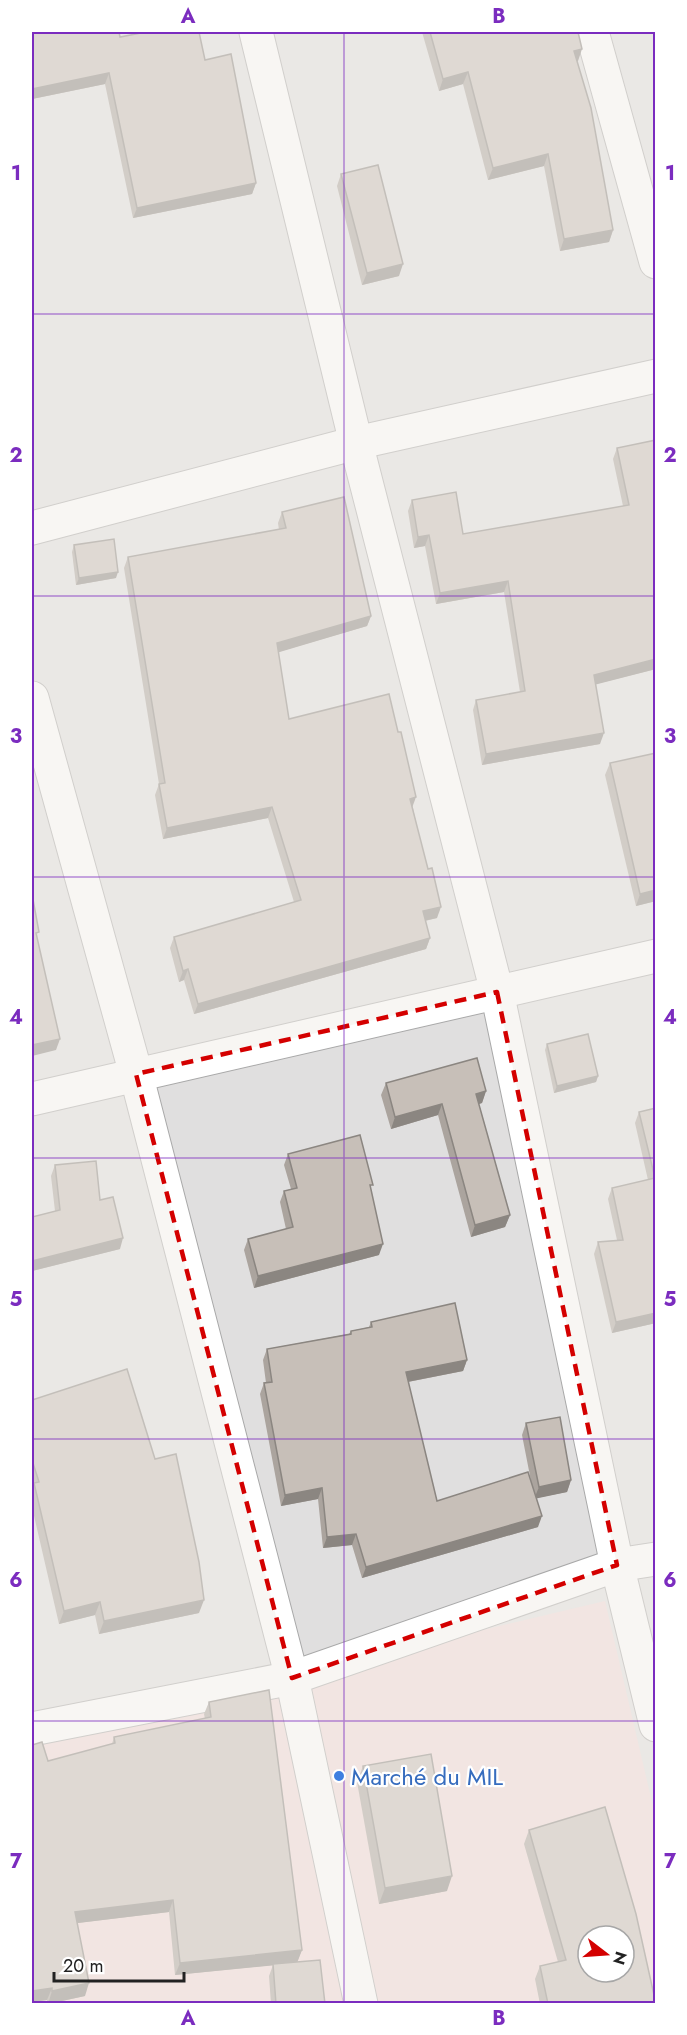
<svg xmlns="http://www.w3.org/2000/svg" width="687" height="2035" font-family="Jost,sans-serif">
<style>
.residential{fill:#e0dfdf;fill-rule:evenodd}
.commercial{fill:#f2dad9;fill-rule:evenodd}
.lines{fill:none;stroke-linecap:round;stroke-linejoin:round}
.minor-casing{stroke:#a9a9a9;stroke-width:35}
.minor{stroke:#fff;stroke-width:33}
.wall{fill:#aba49e}
.shaded-wall{fill:#8b8681}
.building{fill:#c7bfb8;stroke:#8b8681;stroke-width:1.5;fill-rule:evenodd}
.marked{fill:none;stroke:#d40000;stroke-width:4.5;stroke-dasharray:12 8;stroke-linejoin:round}
.grid{fill:none;stroke:#7b2cbf;stroke-width:1.5;stroke-opacity:0.55}
.shop-dot{fill:#3f7fe0;stroke:#fff;stroke-width:2}
.labels{text-anchor:middle;dominant-baseline:central;stroke-width:4.5;stroke-linejoin:round;paint-order:stroke}
.shop-label{font-size:24px;fill:#366cbe;stroke:#fff;text-anchor:start}
.neatline{fill:none;stroke:#7b2cbf;stroke-width:2}
.grid-label{font-size:20px;text-anchor:middle;font-weight:bold;fill:#7b2cbf}
</style>
<rect width="100%" height="100%" fill="#f2efe9"/>
<path class="residential" d="M32 32H655V2003L32 2004ZM588 1936H624V1972H588Z"/>
<path class="commercial" d="M605 1601 655 1815V2003H32V1737ZM588 1936H624V1972H588Z"/>
<g class="lines">
<g class="minor-casing">
<g id="minor">
<polyline points="256,32 356,443 497,992 617,1565 656,1725"/>
<polyline points="592,32 656,262"/>
<polyline points="32,528 356,443 656,376"/>
<polyline points="32,698 136,1074 292,1678 361,2004"/>
<polyline points="32,1099 656,956"/>
<polyline points="32,1729 292,1678 617,1565 656,1559"/>
</g>
</g>
<use href="#minor" class="minor"/>
</g>
<g class="wall">
<polygon points="32,32 120,37 205,60 256,183 252,194 133,218 105,84 32,99"/>
<polygon points="422,32 578,32 577,62 613,230 609,242 560,251 544,166 488,180 463,84 439,91"/>
<polygon points="341,174 399,276 362,285 337,186"/>
<polygon points="656,440 656,669 596,684 600,744 482,765 473,710 476,700 520,692 504,592 436,604 425,546 414,548 408,511 412,500 463,534 623,506 613,459 617,448"/>
<polygon points="282,512 371,616 367,626 278,652 289,719 413,808 437,918 425,921 430,938 426,949 194,1014 184,980 179,982 170,948 174,937 294,902 268,818 163,839 155,795 159,784 124,568 128,557 279,530 278,523"/>
<polygon points="74,545 116,578 76,585 72,552"/>
<polygon points="610,763 656,901 636,906 605,775"/>
<polygon points="547,1044 598,1076 596,1082 554,1093 545,1050"/>
<polygon points="386,1083 486,1091 482,1103 479,1104 510,1215 505,1227 471,1237 438,1115 391,1129 381,1095"/>
<polygon points="656,1108 656,1323 612,1333 594,1254 598,1242 617,1240 608,1199 612,1188 648,1180 635,1123 639,1112"/>
<polygon points="288,1154 371,1189 379,1255 254,1288 244,1250 248,1239 286,1229 280,1202 284,1191 291,1189 284,1165"/>
<polygon points="55,1165 100,1200 120,1249 32,1271 32,1217 55,1211 51,1176"/>
<polygon points="371,1322 467,1360 463,1371 408,1382 437,1501 531,1481 522,1435 526,1423 571,1480 567,1492 536,1498 538,1527 362,1578 352,1545 323,1548 318,1499 281,1506 260,1394 264,1383 266,1383 263,1360 267,1349 349,1334 351,1331 369,1327"/>
<polygon points="32,1400 199,1613 99,1634 95,1615 59,1624 32,1507"/>
<polygon points="209,1702 302,1950 297,1962 325,2004 271,2004 269,1976 273,1965 175,1975 169,1912 77,1923 85,1996 48,2004 47,2000 32,2002 32,1745 48,1761 112,1744 114,1737 205,1719 204,1714"/>
<polygon points="363,1766 447,1891 379,1904 357,1782"/>
<polygon points="529,1830 656,2004 540,2004 535,1979 540,1966 558,1962 524,1844"/>
</g>
<g class="shaded-wall">
<polygon points="582,49 578,61 570,64 574,51"/>
<polygon points="468,72 463,84 439,91 443,79"/>
<polygon points="109,73 105,84 32,99 32,89"/>
<polygon points="548,154 544,166 488,180 493,168"/>
<polygon points="256,183 252,194 133,218 137,208"/>
<polygon points="613,230 609,242 560,251 564,239"/>
<polygon points="403,264 399,276 362,285 367,273"/>
<polygon points="429,535 425,546 414,548 418,537"/>
<polygon points="118,572 116,578 76,585 79,578"/>
<polygon points="508,581 504,592 436,604 440,593"/>
<polygon points="371,616 367,626 273,654 277,643"/>
<polygon points="656,659 656,669 590,686 594,675"/>
<polygon points="604,733 600,744 482,765 486,754"/>
<polygon points="416,797 412,808 410,799"/>
<polygon points="272,807 268,818 163,839 167,828"/>
<polygon points="656,890 656,901 636,906 640,894"/>
<polygon points="441,907 437,918 419,922 423,911"/>
<polygon points="430,938 426,949 194,1014 198,1004"/>
<polygon points="188,969 184,980 179,982 183,971"/>
<polygon points="60,1039 56,1050 32,1056 32,1045"/>
<polygon points="598,1076 596,1082 554,1093 557,1086"/>
<polygon points="486,1091 482,1103 472,1106 476,1094"/>
<polygon points="442,1104 438,1115 391,1129 395,1117"/>
<polygon points="510,1215 505,1227 471,1237 475,1225"/>
<polygon points="123,1238 120,1249 32,1271 32,1261"/>
<polygon points="383,1244 379,1255 254,1288 258,1276"/>
<polygon points="656,1313 656,1323 612,1333 616,1322"/>
<polygon points="467,1360 463,1371 402,1383 406,1372"/>
<polygon points="571,1480 567,1492 534,1499 539,1487"/>
<polygon points="322,1488 318,1499 281,1506 285,1495"/>
<polygon points="542,1516 538,1527 362,1578 366,1567"/>
<polygon points="356,1534 352,1545 323,1548 327,1537"/>
<polygon points="204,1600 199,1613 99,1634 104,1621"/>
<polygon points="100,1602 95,1615 59,1624 64,1611"/>
<polygon points="452,1876 447,1891 379,1904 385,1888"/>
<polygon points="173,1900 169,1912 70,1924 75,1912"/>
<polygon points="302,1950 297,1963 175,1975 180,1963"/>
<polygon points="89,1983 85,1996 48,2004 52,1991"/>
<polygon points="52,1988 47,2000 32,2002 32,1991"/>
</g>
<g class="building">
<polygon points="32,32 119,32 120,37 146,32 199,32 205,60 231,54 256,183 137,208 109,73 32,89"/>
<polygon points="430,32 578,32 582,49 574,51 591,108 613,230 564,239 548,154 493,168 468,72 443,79"/>
<polygon points="378,165 403,264 367,273 341,174"/>
<polygon points="656,440 656,659 594,675 604,733 486,754 476,700 525,691 508,581 440,593 429,535 418,537 412,500 456,492 463,534 629,505 617,448"/>
<polygon points="344,497 371,616 277,643 289,719 389,694 398,732 401,732 416,797 410,799 428,869 432,868 441,907 423,911 430,938 198,1004 188,969 183,971 174,937 301,900 272,807 167,828 159,784 165,783 128,557 286,528 282,512"/>
<polygon points="114,539 118,572 79,578 74,545"/>
<polygon points="656,753 656,890 640,894 610,763"/>
<polygon points="32,894 39,932 36,933 60,1039 32,1045"/>
<polygon points="588,1034 598,1076 557,1086 547,1044"/>
<polygon points="477,1058 486,1091 476,1094 510,1215 475,1225 442,1104 395,1117 386,1083"/>
<polygon points="656,1108 656,1313 616,1322 598,1242 623,1240 612,1188 655,1178 639,1112"/>
<polygon points="360,1135 373,1185 370,1185 383,1244 258,1276 248,1239 293,1227 284,1191 297,1188 288,1154"/>
<polygon points="96,1161 100,1200 113,1197 123,1238 32,1261 32,1217 60,1210 55,1165"/>
<polygon points="455,1303 467,1360 406,1372 437,1501 528,1472 542,1516 366,1567 356,1534 327,1537 322,1488 285,1495 264,1383 272,1382 267,1349 351,1334 351,1331 372,1327 371,1322"/>
<polygon points="127,1369 155,1459 176,1454 199,1562 204,1600 104,1621 100,1602 64,1611 34,1483 39,1482 32,1460 32,1400"/>
<polygon points="560,1417 571,1480 539,1487 526,1423"/>
<polygon points="269,1690 302,1950 180,1963 173,1900 75,1912 89,1983 52,1991 52,1988 32,1991 32,1745 42,1742 48,1761 115,1743 114,1737 211,1717 209,1702"/>
<polygon points="431,1754 452,1876 385,1888 363,1766"/>
<path d="M605 1807 636 1914 656 2004H548L540 1966 566 1960 529 1830ZM588 1936H624V1972H588Z"/>
<polygon points="320,1960 325,2004 276,2004 273,1964"/>
</g>
<path d="M0 0H687V2035H0ZM497 992 617 1565 292 1678 136 1074Z" fill="#f2efe9" fill-opacity=".55" fill-rule="evenodd"/>
<path class="marked" d="M497 992 617 1565 292 1678 136 1074Z"/>
<path class="grid" d="M344 32V2004M32 314H656M32 596H656M32 877H656M32 1158H656M32 1439H656M32 1721H656"/>
<circle class="shop-dot" cx="339" cy="1776" r="6"/>
<g class="labels">
<g class="shop-label">
<text x="351" y="1776">Marché du MIL</text>
</g>
</g>
<rect width="687" height="2035" fill="none" stroke="#ffffff" stroke-width="66"/>
<g transform="translate(606 1954) rotate(107)"><circle r="28" fill="#ffffff" stroke="#a7a7a7" stroke-width="1.5"/>
<path d="M0-4.5L10 22L0 15L-10 22Z" fill="#d40000"/>
<text y="-9" font-size="16" font-weight="bold" text-anchor="middle" fill="#222222">N</text>
</g>
<path d="M54 1972v9h130v-9" fill="none" stroke="#222222" stroke-width="3"/>
<text x="63" y="1972" font-size="18" fill="#222222" stroke="#ffffff" stroke-width="4.5" paint-order="stroke">20 m</text>
<rect x="33" y="33" width="621" height="1969" class="neatline"/>
<g class="grid-label">
<text x="188" y="23">A</text>
<text x="499" y="23">B</text>
<text x="16" y="180">1</text>
<text x="670" y="180">1</text>
<text x="16" y="462">2</text>
<text x="670" y="462">2</text>
<text x="16" y="743">3</text>
<text x="670" y="743">3</text>
<text x="16" y="1024">4</text>
<text x="670" y="1024">4</text>
<text x="16" y="1306">5</text>
<text x="670" y="1306">5</text>
<text x="16" y="1587">6</text>
<text x="670" y="1587">6</text>
<text x="16" y="1868">7</text>
<text x="670" y="1868">7</text>
<text x="188" y="2025">A</text>
<text x="499" y="2025">B</text>
</g>
</svg>
